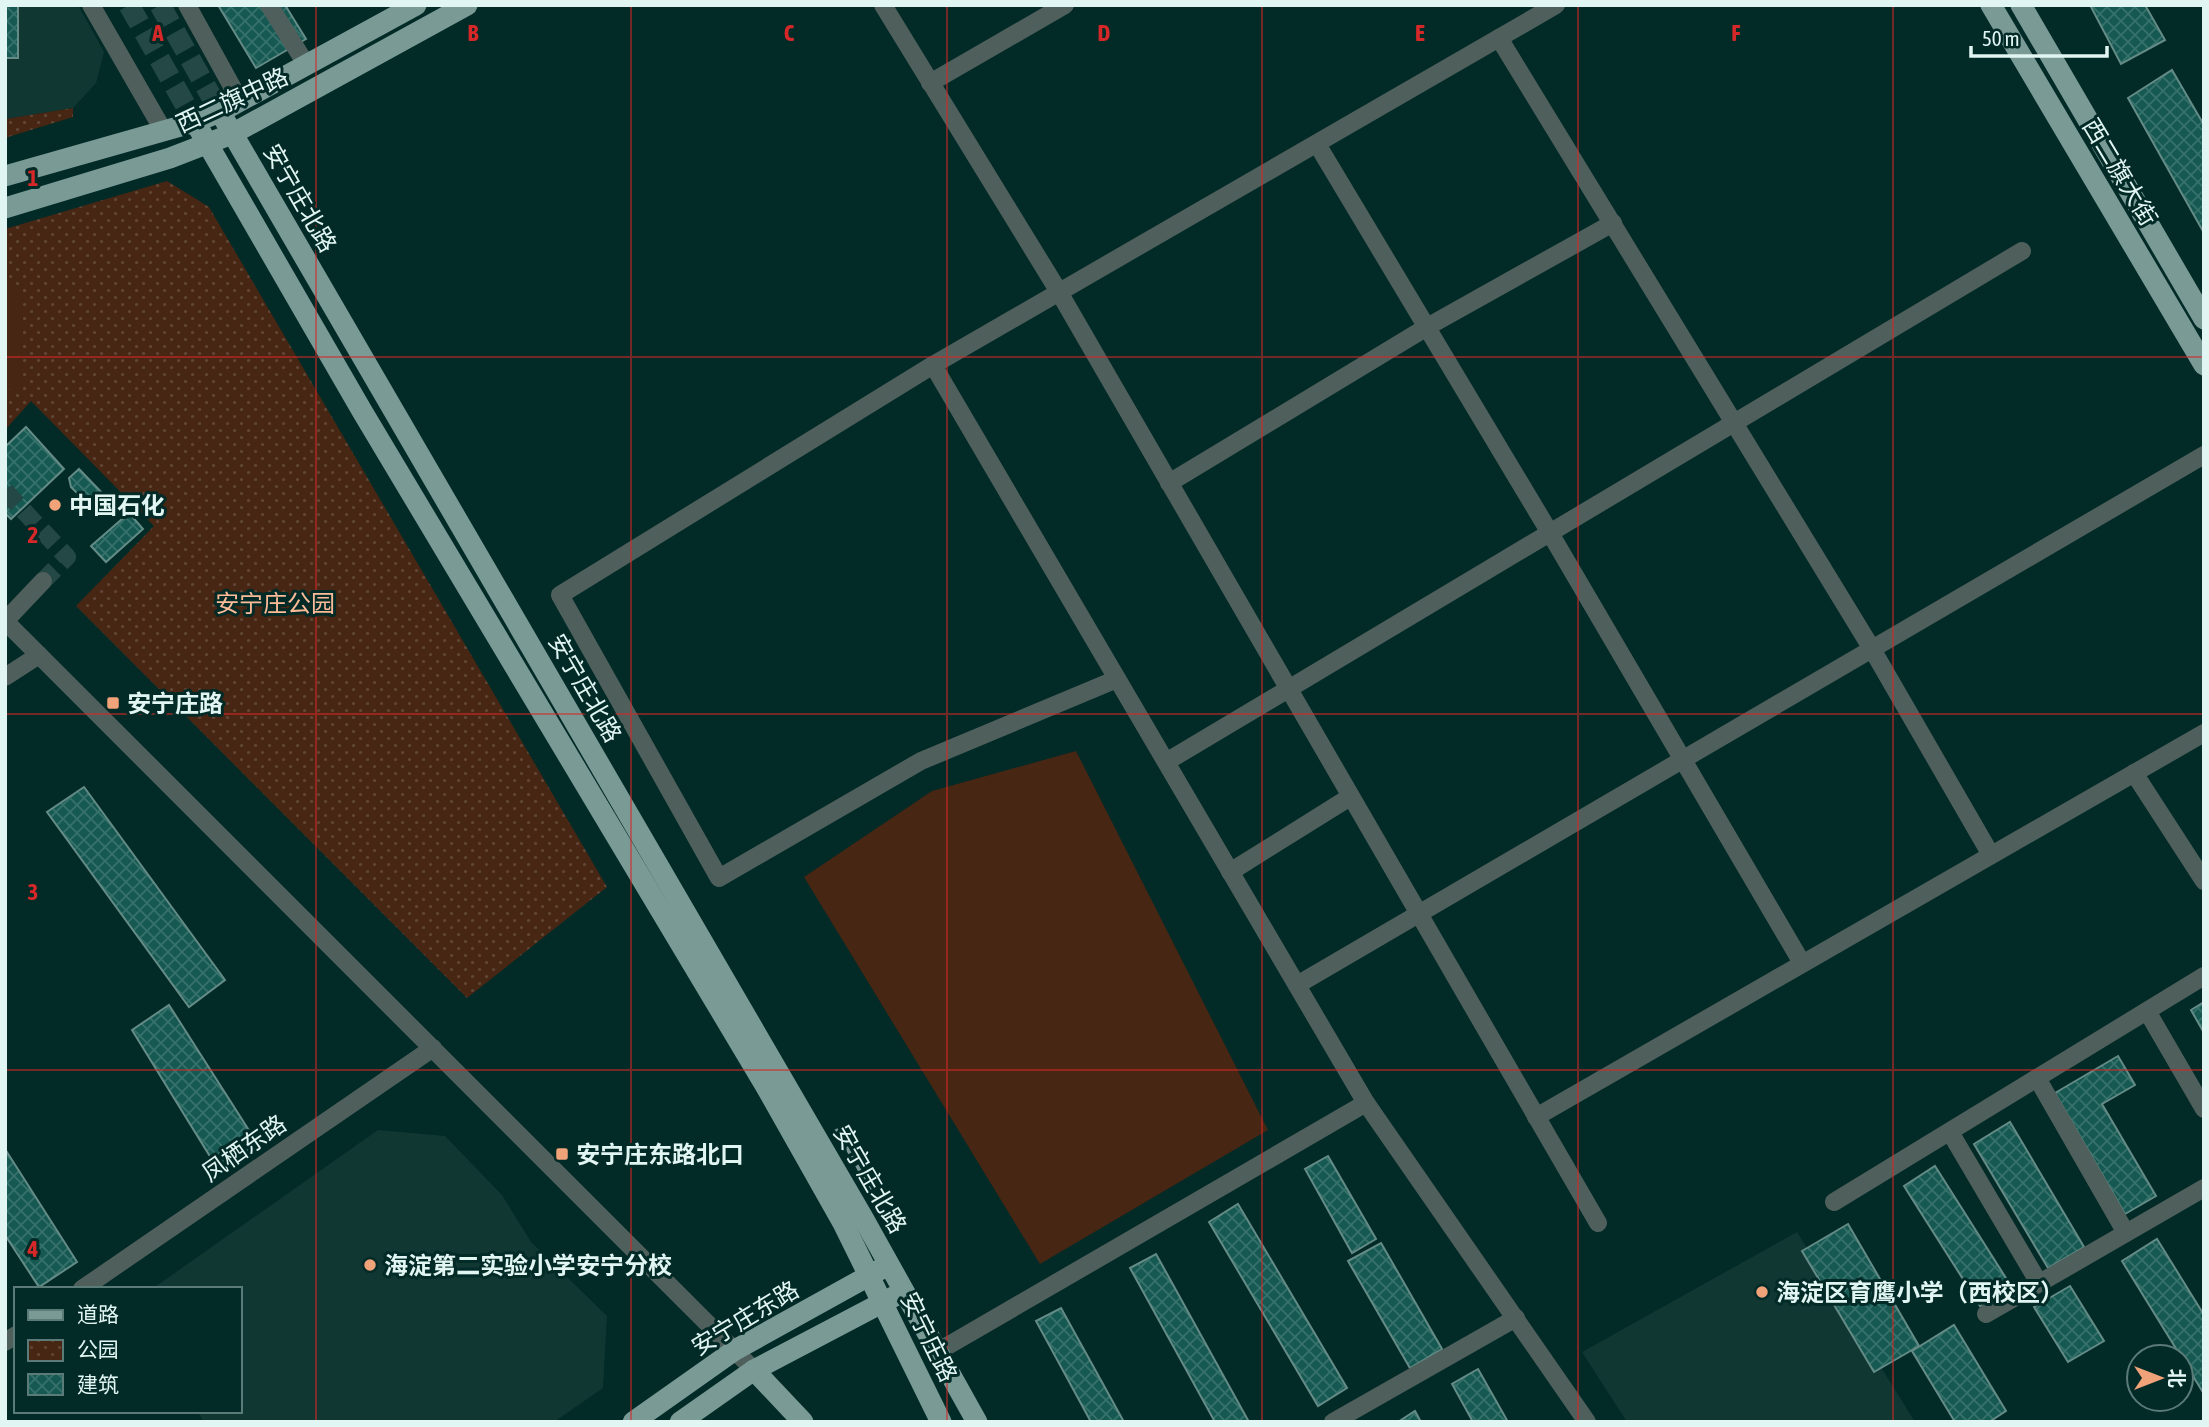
<svg xmlns="http://www.w3.org/2000/svg" width="2209" height="1427" font-family="'Asap Condensed','Noto Sans SC',sans-serif">
<style>
.built{fill:#113733}
.park{fill:url(#park-dots)}
.pitch{fill:#472613}
.building{fill:url(#building-cross-hatch);stroke:#658b86;stroke-width:2}
.lines{fill:none;stroke-linecap:round;stroke-linejoin:round}
.minor-tunnel{stroke:#234845;stroke-width:18;stroke-dasharray:18 9;stroke-linecap:butt}
.major-tunnel{stroke:#234845;stroke-width:21;stroke-dasharray:21 10;stroke-linecap:butt}
.path{stroke:#7a9794;stroke-width:3.5;stroke-dasharray:7 3.5;stroke-linecap:butt}
.minor{stroke:#4f5f5c;stroke-width:18}
.major{stroke:#799a95;stroke-width:21}
.grid{fill:none;stroke:#d62828;stroke-width:2;stroke-opacity:0.55}
.poi-dot{fill:#f0a279;stroke:#022a27;stroke-width:2.5}
.labels{text-anchor:middle;dominant-baseline:central;stroke-width:6;stroke-linejoin:round;paint-order:stroke}
.street-label{font-size:24px;fill:#e1f5f2;stroke:#022a27}
.poi-label{font-size:24px;font-weight:bold;fill:#e1f5f2;stroke:#022a27;text-anchor:start}
.park-label{font-size:24px;fill:#fdbb98;stroke:#022a27}
.grid-label{font-size:23px;text-anchor:middle;font-weight:bold;fill:#d62828;stroke:#022a27;stroke-width:6;stroke-linejoin:round;paint-order:stroke}
</style>
<defs>
<pattern id="park-dots" width="8" height="8" patternUnits="userSpaceOnUse" patternTransform="scale(1.75)"><rect width="8" height="8" fill="#472613"/><path d="M2 2h.1M6 6h.1" fill="none" stroke="#614636" stroke-width="1.8" stroke-linecap="round"/></pattern>
<pattern id="building-cross-hatch" width="8" height="8" patternUnits="userSpaceOnUse" patternTransform="scale(1.75)"><rect width="8" height="8" fill="#155952"/><path d="M0 0l8 8M0 8l8-8" fill="none" stroke="#37716b"/></pattern>
</defs>
<rect width="100%" height="100%" fill="#022a27"/>
<g class="built">
<polygon points="5,5 78,5 104,52 96,83 73,108 5,119"/>
<polygon points="378,1130 445,1136 502,1195 531,1242 607,1316 603,1388 554,1422 204,1422 197,1411 240,1411 240,1289 152,1289"/>
<polygon points="1797,1232 1915,1422 1627,1422 1582,1352"/>
</g>
<g class="park">
<polygon points="73,108 73,117 5,138 5,119"/>
<polygon points="167,181 209,207 607,887 467,998 76,606 154,526 31,401 5,430 5,229"/>
</g>
<g class="pitch">
<polygon points="5,289 23,289 21,389 5,390"/>
<polygon points="1076,751 1268,1130 1040,1264 804,877 932,791"/>
</g>
<g class="building">
<rect x="5" y="5" width="13" height="53"/>
<polygon points="218,5 285,5 306,39 256,68"/>
<polygon points="2090,5 2145,5 2165,40 2121,64"/>
<polygon points="2172,70 2204,125 2204,233 2128,98"/>
<polygon points="26,427 64,469 11,519 5,513 5,447"/>
<polygon points="79,469 107,498 95,511 71,487 69,478"/>
<polygon points="129,513 143,529 106,562 91,546"/>
<polygon points="84,787 225,980 189,1007 47,812"/>
<polygon points="2204,1002 2204,1033 2191,1010"/>
<polygon points="169,1005 257,1143 219,1171 132,1030"/>
<polygon points="2118,1056 2135,1085 2102,1104 2156,1196 2125,1214 2055,1093"/>
<polygon points="2010,1122 2084,1247 2048,1268 1974,1144"/>
<polygon points="5,1149 77,1262 39,1287 5,1235"/>
<polygon points="1328,1156 1376,1239 1352,1253 1305,1169"/>
<polygon points="1935,1166 2011,1286 1980,1306 1904,1186"/>
<polygon points="1238,1204 1347,1388 1318,1406 1209,1222"/>
<polygon points="1848,1224 1919,1346 1874,1372 1802,1251"/>
<polygon points="2157,1239 2204,1315 2204,1394 2122,1261"/>
<polygon points="1381,1243 1442,1349 1410,1368 1348,1261"/>
<polygon points="1156,1254 1249,1422 1215,1422 1130,1268"/>
<polygon points="2070,1286 2104,1341 2068,1362 2034,1307"/>
<polygon points="1061,1308 1124,1422 1091,1422 1036,1321"/>
<polygon points="1954,1325 2006,1411 1989,1422 1955,1422 1912,1351"/>
<polygon points="1478,1369 1508,1422 1473,1422 1452,1384"/>
<polygon points="1415,1411 1421,1422 1398,1422"/>
</g>
<g class="lines">
<polyline class="minor-tunnel" points="5,491 67,557 43,581"/>
<g class="major-tunnel">
<polyline points="129,5 195,122"/>
<polyline points="160,5 220,112"/>
</g>
<polyline class="path" points="836,1129 876,1199"/>
<g class="minor">
<polyline points="91,5 163,130"/>
<polyline points="187,5 240,101"/>
<polyline points="269,5 306,64"/>
<polyline points="883,5 1059,292 1598,1223"/>
<polyline points="1499,38 1872,649 1991,855"/>
<polyline points="930,83 1065,5"/>
<polyline points="1317,144 1550,533 1802,963"/>
<polyline points="933,365 1366,1103 1587,1422"/>
<polyline points="1169,483 1427,327 1613,223"/>
<polyline points="5,621 754,1370"/>
<polyline points="5,621 43,581"/>
<polyline points="5,677 39,655"/>
<polyline points="1117,679 921,761 719,878 560,595 933,365 1556,5"/>
<polyline points="1166,762 2022,251"/>
<polyline points="2134,773 2204,881"/>
<polyline points="1230,872 1350,797"/>
<polyline points="1297,985 2204,455"/>
<polyline points="2147,1011 2204,1109"/>
<polyline points="2037,1078 2126,1233"/>
<polyline points="1536,1117 2204,733"/>
<polyline points="1950,1132 2039,1283"/>
<polyline points="1834,1202 2204,976"/>
<polyline points="82,1289 433,1048"/>
<polyline points="1986,1314 2204,1188"/>
<polyline points="5,1342 16,1335"/>
<polyline points="937,1352 1366,1103"/>
<polyline points="1333,1422 1516,1318"/>
</g>
<g class="major">
<polyline points="1991,5 2204,365"/>
<polyline points="2021,5 2204,319"/>
<polyline points="220,112 862,1216 977,1422"/>
<polyline points="195,122 362,411 765,1085 843,1223 941,1422"/>
<polyline points="5,176 195,122 220,112 416,5"/>
<polyline points="5,208 170,158 232,134 467,5"/>
<polyline points="754,1370 803,1422"/>
<polyline points="633,1422 735,1350 881,1269"/>
<polyline points="680,1422 754,1370 895,1296"/>
</g>
</g>
<path class="grid" d="M316 5V1422M631 5V1422M947 5V1422M1262 5V1422M1578 5V1422M1893 5V1422M5 357H2204M5 714H2204M5 1070H2204"/>
<g class="poi-dot">
<circle cx="55" cy="505" r="7"/>
<rect x="106" y="696" width="14" height="14" rx="3.5"/>
<rect x="555" y="1147" width="14" height="14" rx="3.5"/>
<circle cx="370" cy="1265" r="7"/>
<circle cx="1762" cy="1292" r="7"/>
</g>
<g class="labels">
<g class="street-label">
<text transform="translate(232 100) rotate(-25)">西二旗中路</text>
<text transform="translate(2120 172) rotate(59)">西二旗大街</text>
<text transform="translate(300 198) rotate(60)">安宁庄北路</text>
<text transform="translate(585 688) rotate(60)">安宁庄北路</text>
<text transform="translate(244 1148) rotate(-35)">凤栖东路</text>
<text transform="translate(870 1179) rotate(60)">安宁庄北路</text>
<text transform="translate(745 1318) rotate(-31)">安宁庄东路</text>
<text transform="translate(929 1337) rotate(64)">安宁庄路</text>
</g>
<g class="poi-label">
<text x="69" y="505">中国石化</text>
<text x="127" y="703">安宁庄路</text>
<text x="576" y="1154">安宁庄东路北口</text>
<text x="384" y="1265">海淀第二实验小学安宁分校</text>
<text x="1776" y="1292">海淀区育鹰小学（西校区）</text>
</g>
<g class="park-label">
<text x="275" y="603">安宁庄公园</text>
</g>
</g>
<g class="grid-label">
<text x="158" y="41">A</text>
<text x="473" y="41">B</text>
<text x="789" y="41">C</text>
<text x="1104" y="41">D</text>
<text x="1420" y="41">E</text>
<text x="1736" y="41">F</text>
<text x="33" y="186">1</text>
<text x="33" y="543">2</text>
<text x="33" y="900">3</text>
<text x="33" y="1257">4</text>
</g>
<rect width="2209" height="1427" fill="none" stroke="#e1f5f2" stroke-width="14"/>
<rect x="14" y="1287" width="228" height="126" fill="#022a27" stroke="#5b7b78" stroke-width="2"/>
<rect x="28" y="1310" width="35" height="10" fill="#799a95" stroke="#5b7b78" stroke-width="2"/>
<text x="77" y="1322" font-size="21" fill="#e1f5f2">道路</text>
<rect x="28" y="1340" width="35" height="21" fill="url(#park-dots)" stroke="#5b7b78" stroke-width="2"/>
<text x="77" y="1357" font-size="21" fill="#e1f5f2">公园</text>
<rect x="28" y="1374" width="35" height="21" fill="url(#building-cross-hatch)" stroke="#5b7b78" stroke-width="2"/>
<text x="77" y="1392" font-size="21" fill="#e1f5f2">建筑</text>
<g transform="translate(2160 1378) rotate(90)"><circle r="33" fill="#022a27" stroke="#5b7b78" stroke-width="2"/>
<path d="M0-5L12 26L0 18L-12 26Z" fill="#f0a279"/>
<text y="-10" font-size="19" font-weight="bold" text-anchor="middle" fill="#e1f5f2">北</text>
</g>
<path d="M1971 46v10h136v-10" fill="none" stroke="#e1f5f2" stroke-width="3.5"/>
<text x="1982" y="46" font-size="21" fill="#e1f5f2" stroke="#022a27" stroke-width="5" paint-order="stroke">50 m</text>
</svg>
